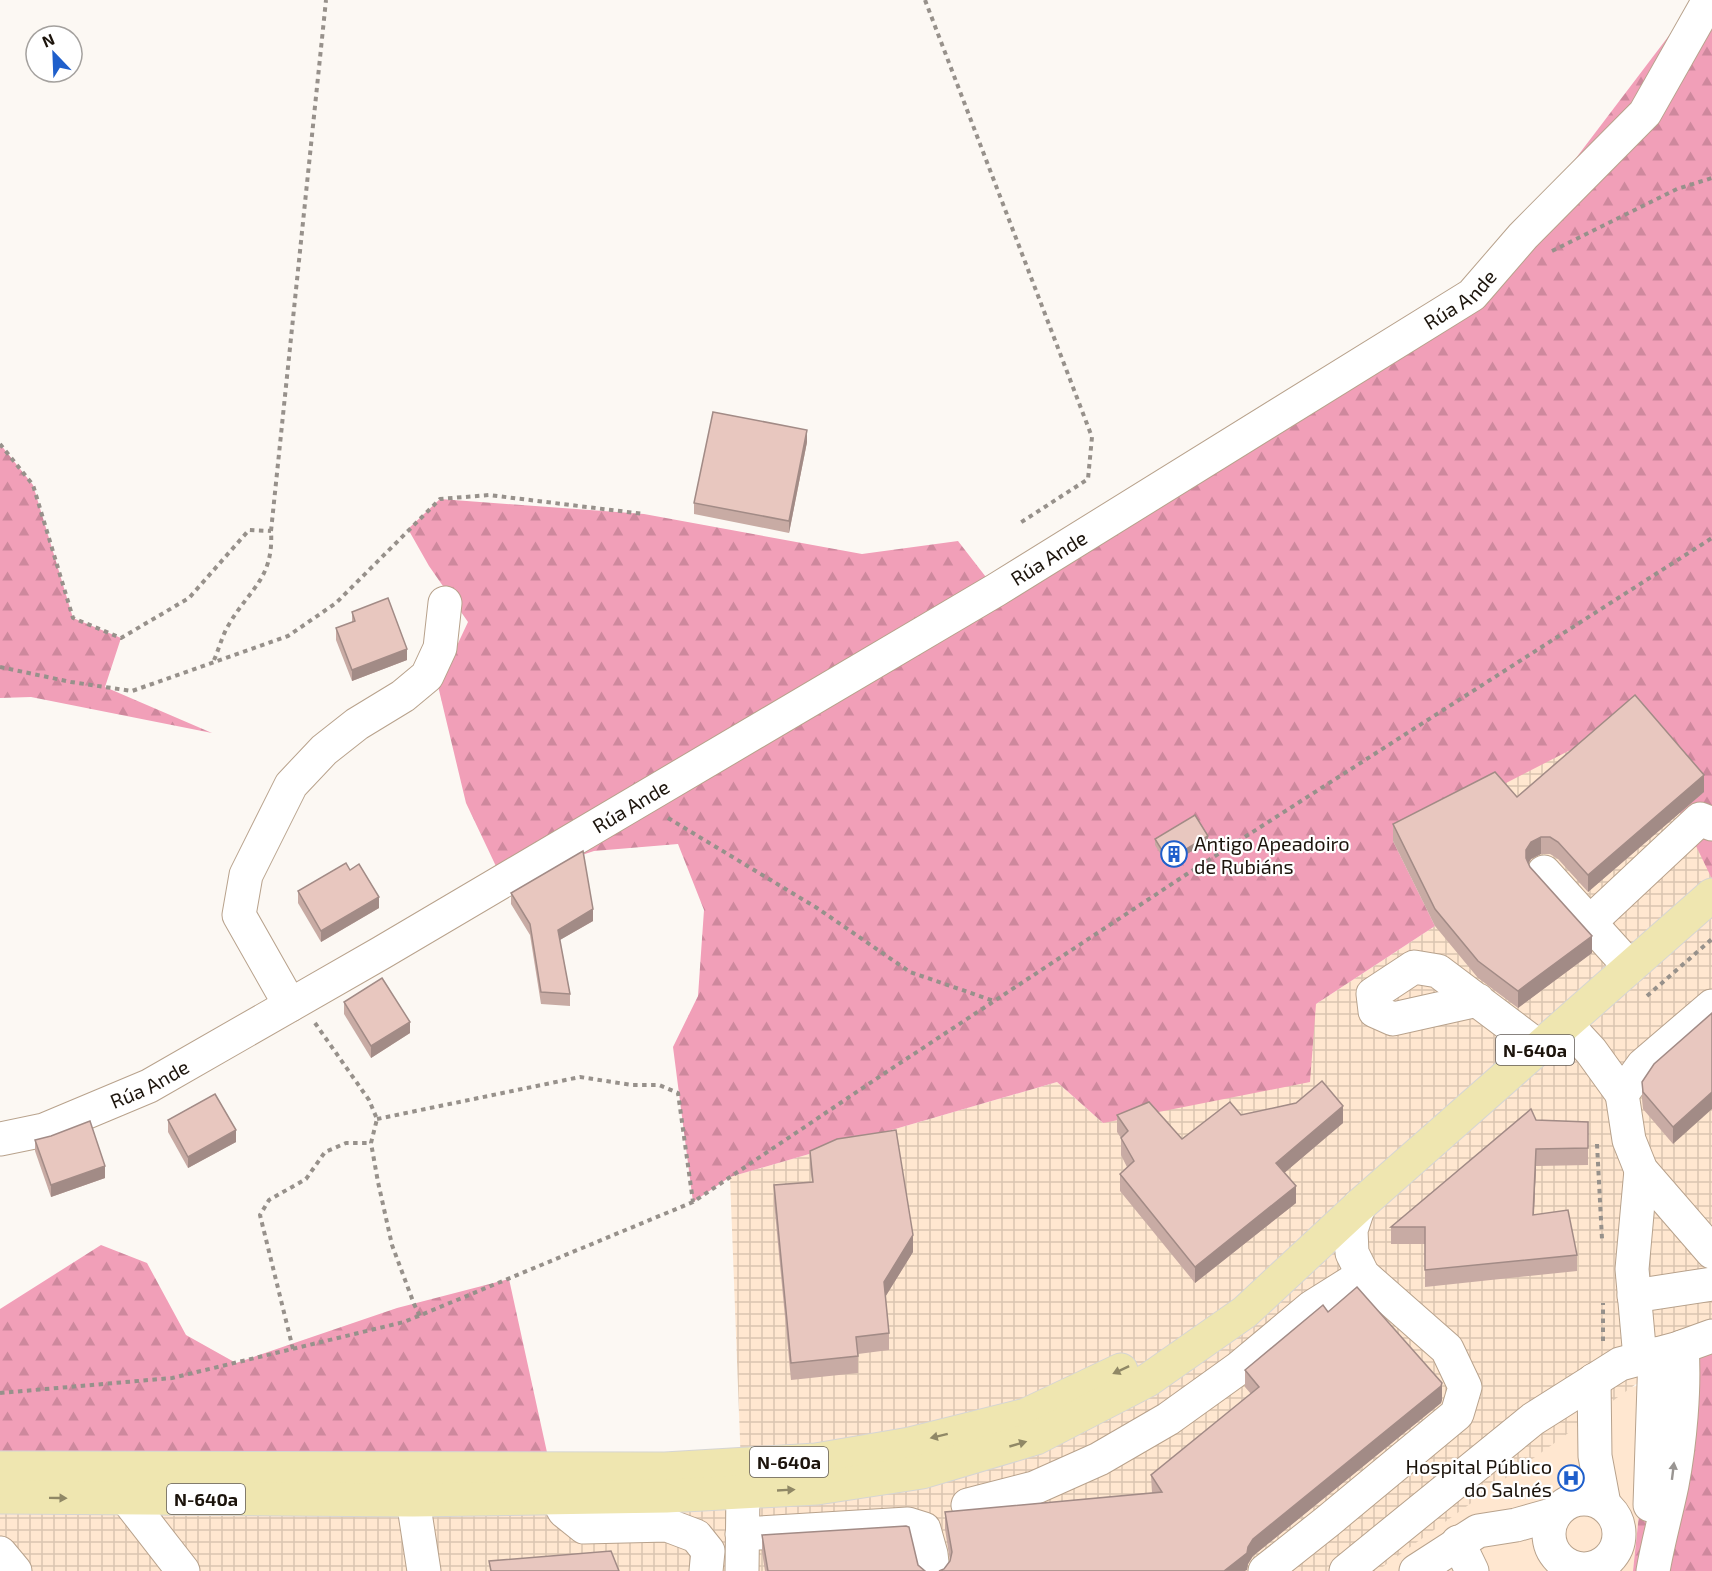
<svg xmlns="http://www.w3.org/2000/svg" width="1712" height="1571" font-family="'Exo 2',sans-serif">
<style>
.built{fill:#ffe7d0}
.industrial{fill:url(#industrial-grid)}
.forest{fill:url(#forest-firs)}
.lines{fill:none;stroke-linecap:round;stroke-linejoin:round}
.minor-casing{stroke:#b8a28c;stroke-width:35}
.major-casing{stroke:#d6d5d3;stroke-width:35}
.path{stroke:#97918b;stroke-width:4;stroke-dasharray:4.5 4.5;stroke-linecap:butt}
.minor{stroke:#fff;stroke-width:33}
.major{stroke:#efe6b0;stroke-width:33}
.wall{fill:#c8aba4}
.shaded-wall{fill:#a28b86}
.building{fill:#e8c7bf;stroke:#a28b86;stroke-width:1.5}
.oneway{fill:#908866}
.oneway2{fill:#999592}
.labels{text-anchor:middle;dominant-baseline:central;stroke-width:4.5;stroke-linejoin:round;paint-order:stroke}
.shield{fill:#fff;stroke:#605a55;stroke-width:1.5}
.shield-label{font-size:18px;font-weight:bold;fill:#1c140c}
.street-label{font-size:20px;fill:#1c140c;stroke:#fff}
.poi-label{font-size:20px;fill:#1c140c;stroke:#fff;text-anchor:start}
</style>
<defs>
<pattern id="industrial-grid" width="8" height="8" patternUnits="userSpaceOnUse" patternTransform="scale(1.5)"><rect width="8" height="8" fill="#ffe7d0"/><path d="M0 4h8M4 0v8" fill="none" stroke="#dac5b1"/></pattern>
<pattern id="forest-firs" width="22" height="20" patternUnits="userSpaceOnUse" patternTransform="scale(1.5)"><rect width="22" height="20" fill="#f19fb8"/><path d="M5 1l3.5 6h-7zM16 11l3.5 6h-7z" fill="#ce889d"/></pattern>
</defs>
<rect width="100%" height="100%" fill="#fcf8f3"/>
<polygon class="built" points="1653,1382 1633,1571 1374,1571 1615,1391"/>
<polygon class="industrial" points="1712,636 1712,1348 1650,1374 1377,1571 0,1571 0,1499 742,1492 730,1177 1057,1082 1103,1123 1316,1004 1435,926 1393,841"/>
<g class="forest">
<polygon points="1696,0 1712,0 1712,879 1652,755 1584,743 1393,841 1435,926 1316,1004 1310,1082 1103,1123 1057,1082 730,1177 693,1202 673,1047 698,996 704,910 678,844 594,851 503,881 466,803 438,686 468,622 429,566 408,529 440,499 644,514 862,554 958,541 996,590 1472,295"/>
<polygon points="0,444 33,485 73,618 121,638 105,687 212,733 31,697 0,698"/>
<polygon points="101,1245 147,1263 186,1335 236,1363 397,1308 509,1279 557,1498 0,1497 0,1309"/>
<polygon points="1712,1348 1712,1571 1633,1571 1653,1382"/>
</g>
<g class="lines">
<g class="minor-casing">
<g id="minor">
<polyline points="1544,872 1630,967"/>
<polyline points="1590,922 1700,819 1712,824"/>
<polyline points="1478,1000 1393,1019 1375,1011 1373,994 1414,967 1438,971 1539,1047"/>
<polyline points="290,1005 239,915 246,875 291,785 324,750 357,724 403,696 427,676 440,648 445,603"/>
<polyline points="1712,1006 1643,1065 1622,1094 1629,1140 1641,1170 1712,1252"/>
<polyline points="1566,1024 1591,1051 1622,1094"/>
<path id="s1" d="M0 1139 44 1130 149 1086 381 953 996 590 1472 295 1523 236 1645 113 1709 0"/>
<polyline points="1634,1296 1712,1284"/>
<polyline points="1640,1358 1632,1269 1641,1170"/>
<polyline points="1594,1380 1595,1456 1604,1504"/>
<polyline points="388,1485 413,1500 424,1571"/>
<polyline points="557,1498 564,1511 584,1527 667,1525 696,1536 708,1551 706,1571"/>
<circle cx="1584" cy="1534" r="35"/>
<polyline points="127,1499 183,1571"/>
<polyline points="968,1505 1034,1488 1099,1459 1168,1419 1239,1368 1312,1307 1363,1275"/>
<polyline points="1650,1505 1655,1354"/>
<polyline points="742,1534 908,1524 924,1529 931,1554 933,1571"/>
<polyline points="1458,1542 1472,1571"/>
<polyline points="0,1553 15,1571"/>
<polyline points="742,1571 743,1492"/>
<polyline points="1265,1571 1328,1521 1457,1414 1465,1387 1447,1349 1363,1275 1352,1253 1351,1230 1359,1206"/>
<polyline points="1346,1571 1533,1419 1620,1364 1676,1349 1712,1336"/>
<polyline points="1416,1571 1478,1531 1516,1525 1555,1514"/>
<path d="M1653 1571C1658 1542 1666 1514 1672 1485 1680 1443 1685 1388 1682 1347"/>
</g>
</g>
<g class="major-casing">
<g id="major">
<polyline points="0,1468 665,1469 816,1460 910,1444 1026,1415 1121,1370"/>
<polyline points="0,1497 413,1500 666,1496 817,1488 922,1472 1036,1438 1148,1380 1245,1312 1359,1206 1712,895"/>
</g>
</g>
<g class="path">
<polyline points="925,0 1092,437 1088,479 1020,523"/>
<polyline points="1552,251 1677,189 1712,178"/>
<polyline points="0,444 33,485 73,618 121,638 189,598 249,530 271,531"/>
<path d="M214 660C219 649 222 636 228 626 249 589 274 579 271 531L326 0"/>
<polyline points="0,667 71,682 132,691 288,636 336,603 440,499 489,495 644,514"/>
<polyline points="668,818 817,908 910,972 994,1001"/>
<polyline points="1647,996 1712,939"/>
<polyline points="315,1023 369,1100 377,1119 371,1143 378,1182 392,1245 414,1304 420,1316"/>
<polyline points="377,1119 580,1077 632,1085 659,1085 678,1093 693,1202"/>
<polyline points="1597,1144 1602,1239"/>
<polyline points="1603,1341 1603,1303"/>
<polyline points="293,1349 260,1215 269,1200 306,1179 325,1152 346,1143 371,1143"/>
<polyline points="0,1393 172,1378 404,1322 693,1202 885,1073 1187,874 1712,538"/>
</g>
<use href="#minor" class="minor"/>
<use href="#major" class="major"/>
</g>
<g class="wall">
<polygon points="807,442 789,533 694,514 694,503"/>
<polygon points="352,612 407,660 352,681 336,640 336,628 352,622"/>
<polygon points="1704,792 1588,892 1558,859 1550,854 1541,854 1531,859 1528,864 1530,867 1592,953 1518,1008 1478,978 1435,926 1393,841 1393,824 1517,797"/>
<polygon points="1155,839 1208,841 1168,866 1155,845"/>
<polygon points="350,870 379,908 321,942 298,903 298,891"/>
<polygon points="511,893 593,921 560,940 570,994 570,1006 541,1004 530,935 511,904"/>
<polygon points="344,1002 410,1033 371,1058 344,1014"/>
<polygon points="1712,1013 1673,1144 1643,1109 1642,1099 1642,1082"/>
<polygon points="1117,1115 1182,1139 1241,1115 1343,1123 1284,1173 1296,1203 1195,1283 1120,1191 1120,1174 1127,1167 1121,1155 1121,1138 1117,1132"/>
<polygon points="168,1120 236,1142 188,1168 168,1132"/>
<polygon points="1536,1120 1588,1122 1588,1165 1536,1166 1534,1215 1577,1255 1577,1271 1425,1287 1425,1244 1391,1244 1391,1227"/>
<polygon points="35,1140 105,1178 51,1197 35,1151"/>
<polygon points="810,1151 913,1252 885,1297 889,1333 889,1350 858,1354 858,1373 791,1380 774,1202 774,1185 812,1182 810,1168"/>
<polygon points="1328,1312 1442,1400 1441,1403 1253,1556 1248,1564 1247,1570 944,1569 950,1561 945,1529 945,1512 1152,1493 1151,1475 1251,1394 1245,1387 1245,1370"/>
<polygon points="762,1535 918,1565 925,1571 765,1571 762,1552"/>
</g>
<g class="shaded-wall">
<polygon points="807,430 807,442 789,533 789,521"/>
<polygon points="407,649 407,660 352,681 352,670"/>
<polygon points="1704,775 1704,792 1588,892 1588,875"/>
<polygon points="1208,836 1208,841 1168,866 1168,860"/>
<polygon points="1541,837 1541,854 1531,859 1526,867 1526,850 1531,842"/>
<polygon points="379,897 379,908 321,942 321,931"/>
<polygon points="593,909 593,921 558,941 558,930"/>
<polygon points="1592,936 1592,953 1518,1008 1518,991"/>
<polygon points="410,1022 410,1033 371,1058 371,1046"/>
<polygon points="1712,1092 1712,1109 1673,1144 1673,1127"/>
<polygon points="1343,1106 1343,1123 1276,1180 1276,1163"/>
<polygon points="236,1130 236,1142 188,1168 188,1157"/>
<polygon points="1536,1149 1536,1166 1533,1232 1533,1215"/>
<polygon points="105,1166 105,1178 51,1197 51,1185"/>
<polygon points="1296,1186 1296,1203 1195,1283 1195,1267"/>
<polygon points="913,1235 913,1252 884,1299 884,1282"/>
<polygon points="1442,1383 1442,1400 1441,1403 1253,1556 1248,1564 1247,1570 1245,1571 1224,1571 1248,1547 1253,1539"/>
</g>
<g class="building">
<polygon points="713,412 807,430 789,521 694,503"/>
<polygon points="388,598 407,649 352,670 336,628 355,621 352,612"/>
<polygon points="1635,695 1704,775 1588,875 1558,842 1550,837 1541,837 1531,842 1526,850 1526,858 1530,867 1592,936 1518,991 1478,961 1435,909 1393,824 1495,772 1517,797"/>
<polygon points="1195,815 1208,836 1168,860 1155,839"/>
<polygon points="583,851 593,909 558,930 570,994 541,992 530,924 511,893"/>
<polygon points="346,863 350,870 359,864 379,897 321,931 298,891"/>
<polygon points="382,978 410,1022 371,1046 344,1002"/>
<polygon points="1712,1013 1712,1092 1673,1127 1643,1092 1642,1082 1654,1064"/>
<polygon points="1322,1081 1343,1106 1276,1163 1296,1186 1195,1267 1120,1174 1134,1161 1121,1138 1128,1131 1117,1115 1149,1102 1182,1139 1230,1102 1241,1115 1296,1103"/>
<polygon points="215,1094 236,1130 188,1157 168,1120"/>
<polygon points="1531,1109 1536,1120 1588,1122 1588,1148 1536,1149 1533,1215 1568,1210 1577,1255 1425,1270 1425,1227 1391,1227"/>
<polygon points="90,1121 105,1166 51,1185 35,1140 51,1136"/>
<polygon points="896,1130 913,1235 884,1282 889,1333 856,1337 858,1356 791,1363 774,1185 813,1182 810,1151 837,1139"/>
<polygon points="1357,1287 1442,1383 1441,1386 1253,1539 1248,1547 1247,1553 1224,1571 939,1571 944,1569 950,1561 952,1552 945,1512 1162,1492 1151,1475 1259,1387 1245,1370 1323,1305 1328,1312"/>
<polygon points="906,1526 909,1527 918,1565 925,1571 768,1571 762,1535"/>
<polygon points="611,1551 619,1571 491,1571 489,1561"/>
</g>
<defs><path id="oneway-solid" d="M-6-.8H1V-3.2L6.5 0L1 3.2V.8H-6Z" transform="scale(1.5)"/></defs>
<g class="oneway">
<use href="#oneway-solid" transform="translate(1121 1370) rotate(155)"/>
<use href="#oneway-solid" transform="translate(939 1436) rotate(166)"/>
<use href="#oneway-solid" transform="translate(1018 1444) rotate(-16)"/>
<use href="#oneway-solid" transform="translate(786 1490) rotate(-3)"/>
<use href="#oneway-solid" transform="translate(58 1498) rotate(1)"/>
</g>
<use class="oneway2" href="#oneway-solid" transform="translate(1673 1471) rotate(-83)"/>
<defs>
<g id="building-ring" transform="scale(1.35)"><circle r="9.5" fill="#fff" stroke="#1f5fcb" stroke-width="1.5"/><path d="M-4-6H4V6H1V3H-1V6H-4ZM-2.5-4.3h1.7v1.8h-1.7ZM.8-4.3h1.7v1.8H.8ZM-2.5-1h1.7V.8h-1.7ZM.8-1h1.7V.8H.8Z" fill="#1f5fcb"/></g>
<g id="hospital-ring" transform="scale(1.35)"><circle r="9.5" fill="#fff" stroke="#1f5fcb" stroke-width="1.5"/><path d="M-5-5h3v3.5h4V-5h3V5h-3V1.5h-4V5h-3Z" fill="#1f5fcb"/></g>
</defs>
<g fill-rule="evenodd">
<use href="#building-ring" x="1174" y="854"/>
<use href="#hospital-ring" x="1571" y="1478"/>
</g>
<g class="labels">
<g class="shield">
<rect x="1496" y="1035" width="78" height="30" rx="4.5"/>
<rect x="750" y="1447" width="78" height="30" rx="4.5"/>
<rect x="167" y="1484" width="78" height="30" rx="4.5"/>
</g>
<g class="shield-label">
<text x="1535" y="1050">N-640a</text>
<text x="789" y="1462">N-640a</text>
<text x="206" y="1499">N-640a</text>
</g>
<g class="street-label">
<text stroke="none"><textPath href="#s1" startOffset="1688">Rúa Ande</textPath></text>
<text stroke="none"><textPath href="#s1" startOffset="1202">Rúa Ande</textPath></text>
<text stroke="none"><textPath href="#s1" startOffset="716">Rúa Ande</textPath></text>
<text stroke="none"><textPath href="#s1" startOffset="160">Rúa Ande</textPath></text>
</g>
<g class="poi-label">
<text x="1194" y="843">Antigo Apeadoiro<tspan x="1194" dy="23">de Rubiáns</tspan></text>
<text x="1552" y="1466" text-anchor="end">Hospital Público<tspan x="1552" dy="23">do Salnés</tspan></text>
</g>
</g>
<g transform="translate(54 54) rotate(337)"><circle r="28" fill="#ffffff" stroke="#a4a19e" stroke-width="1.5"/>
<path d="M0-4.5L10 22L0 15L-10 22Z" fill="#1f5fcb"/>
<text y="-9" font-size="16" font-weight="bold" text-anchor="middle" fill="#1c140c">N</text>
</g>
</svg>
